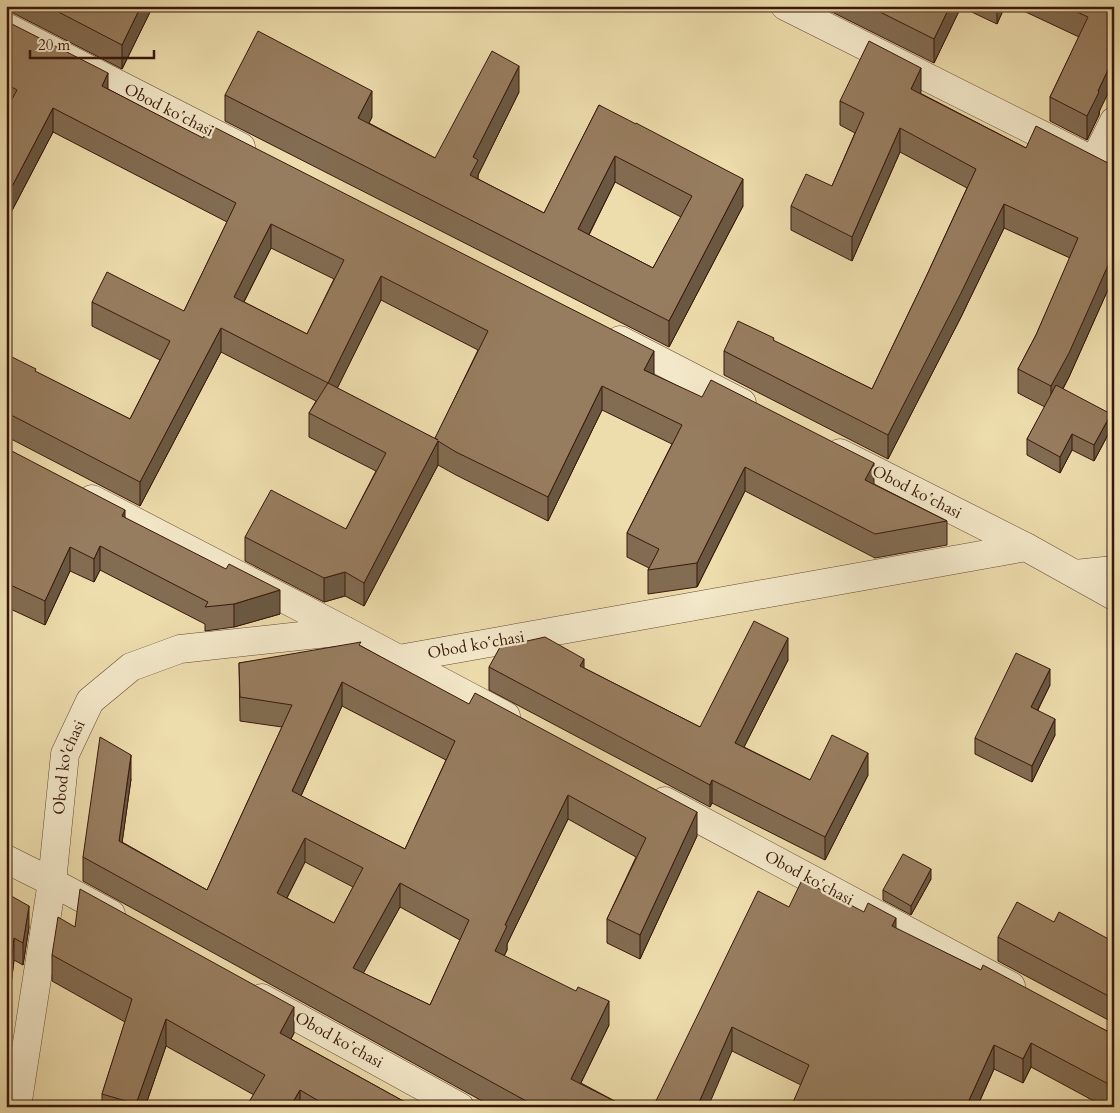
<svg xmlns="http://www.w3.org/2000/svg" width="1120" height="1113" font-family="Cardo,serif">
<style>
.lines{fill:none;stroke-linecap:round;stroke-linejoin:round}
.minor-casing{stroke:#664833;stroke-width:29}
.minor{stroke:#f3e8c9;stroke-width:28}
.wall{fill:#826c52;stroke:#39170b;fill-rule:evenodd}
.shaded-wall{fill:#6a5842;stroke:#39170b}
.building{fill:#977d5f;stroke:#39170b;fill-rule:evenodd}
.labels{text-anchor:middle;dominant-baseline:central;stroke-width:4.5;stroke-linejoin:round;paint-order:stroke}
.street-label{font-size:16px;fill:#39170b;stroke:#f3e8c9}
</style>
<rect width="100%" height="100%" fill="#eddcac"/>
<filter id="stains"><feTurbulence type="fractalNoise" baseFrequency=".004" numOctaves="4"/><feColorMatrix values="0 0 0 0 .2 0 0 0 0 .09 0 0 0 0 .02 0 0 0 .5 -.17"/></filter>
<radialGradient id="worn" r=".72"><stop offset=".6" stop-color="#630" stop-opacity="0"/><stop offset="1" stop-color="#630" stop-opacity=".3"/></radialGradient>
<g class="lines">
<g class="minor-casing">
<g id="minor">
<polyline points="785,6 1094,161 1114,172"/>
<polyline points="6,27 241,147"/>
<polyline points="1094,161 1114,121"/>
<polyline points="620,340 742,403"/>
<polyline points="840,453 1026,547 1114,596"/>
<polyline points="92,499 346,631 506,716"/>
<polyline points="1075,574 1114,570"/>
<polyline points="399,659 1026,547"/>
<polyline points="665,801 1011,986"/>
<polyline points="6,859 52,882 111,914"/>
<polyline points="262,998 460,1107"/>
<path id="s1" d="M17 1107 52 882 65 754 90 701 131 667 180 649 346 631"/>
</g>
</g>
<use href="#minor" class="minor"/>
</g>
<g class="wall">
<polygon points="6,6 153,6 122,69 13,13 6,12"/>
<polygon points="820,6 1005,6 997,24 961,7 934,63"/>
<polygon points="1013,6 1114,6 1099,115 1087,140 1050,121 1050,97 1079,37"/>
<path d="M6 21 108 89 654 375 874 484 947 521V545L875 558 745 491 697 587 648 594V570L649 568 627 557V533L672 444 602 410 548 521 456 475 438 465 364 606 345 596 324 602 245 561V537L346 529 376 471 309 437V413L316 401 221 352 140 506 13 440 6 439V354L36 372 130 419 160 360 92 326V302L184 311 227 222 53 132 6 222V110L7 109 6 108ZM271 248 334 279 307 334 244 302ZM381 300 478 350 435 439 337 388Z"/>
<path d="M519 92 478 175V179L544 213 599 105 743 206 669 347 225 121V95L372 117 369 123 435 158ZM615 182 681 217 653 268 589 235Z"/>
<polygon points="921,92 920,93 1026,148 1114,164 1114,276 1069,377 1063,389 1111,429 1094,461 1072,450 1060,473 1027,455 1027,439 1045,407 1018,393 1018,369 1036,335 1070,258 1004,228 961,317 888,459 724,375 724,351 774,341 872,389 926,277 967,188 900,152 852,261 791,230 791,206 832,186 855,133 840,125 840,101"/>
<polygon points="6,448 125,518 280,614 234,627 205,631 205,624 100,570 94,582 70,571 45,625 6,607"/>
<path d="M361 646 697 836 640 959 607 943V919L636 857 568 819 507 944V950L504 956 609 1025 581 1083 626 1107H493L83 881V857L131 779 122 842 207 890 282 727 240 721 239 663ZM342 706 446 760 405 849 301 796ZM305 862 353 887 334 923 287 898ZM400 907 460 940 430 1005 363 973Z"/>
<polygon points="788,660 744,747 810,780 868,775 825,860 712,803 710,807 489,690 489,667 584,668 700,727"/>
<polygon points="1050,685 1038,710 1055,735 1032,782 975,754 975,738"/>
<polygon points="931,879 911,915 883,900 883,890"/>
<polygon points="6,893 29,927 23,965 14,960 6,1026"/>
<polygon points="789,907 896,929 1107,1031 1114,1032 1114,1107 1105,1107 1031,1067 1023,1083 994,1069 977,1107 791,1107 801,1085 732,1051 653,1107"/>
<polygon points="1054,922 1114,942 1114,1023 998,961 998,937"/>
<polygon points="75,927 294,1033 291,1039 414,1107 246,1107 254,1095 166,1046 145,1107 102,1107 102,1094 125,1022 52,981 52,955"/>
</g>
<g class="shaded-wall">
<polygon points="141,6 153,6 122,69 122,45"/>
<polygon points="950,6 961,6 961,7 934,63 934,39"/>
<polygon points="997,6 1005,6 997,24"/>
<polygon points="1114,57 1114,81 1099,112 1099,115 1087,140 1087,116 1098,91"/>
<polygon points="519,66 519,92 478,175 478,186 470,175 473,157"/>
<polygon points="921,68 921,92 911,113 911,89"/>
<polygon points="108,73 108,97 102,86"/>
<polygon points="372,91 372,117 358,144 358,118"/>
<polygon points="53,108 53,132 6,222 6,198"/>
<polygon points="900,128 900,152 852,261 852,237"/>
<polygon points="615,156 615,182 578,256 578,229"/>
<polygon points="743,179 743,206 669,347 669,321"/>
<polygon points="1004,204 1004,228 961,317 888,459 888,435"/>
<polygon points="271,224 271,248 234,321 234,297"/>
<polygon points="1114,252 1114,276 1069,377 1051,410 1051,386"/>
<polygon points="381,276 381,300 328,407 328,383"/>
<polygon points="221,328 221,352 140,506 140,482"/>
<polygon points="654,351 654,375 644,370"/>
<polygon points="602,386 602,410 548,521 548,497"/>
<polygon points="1111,414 1111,429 1094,461 1094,445"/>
<polygon points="1072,434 1072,450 1060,473 1060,457"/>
<polygon points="438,441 438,465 364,606 364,583"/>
<polygon points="874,463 874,487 865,480"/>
<polygon points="745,467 745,491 697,587 697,563"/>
<polygon points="125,510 125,534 122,516"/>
<polygon points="100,546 100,570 94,582 94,559"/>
<polygon points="70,547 70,571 45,625 45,601"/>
<polygon points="345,572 345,596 324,602 324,578"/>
<polygon points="280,590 280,614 234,627 234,604"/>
<polygon points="788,638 788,660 735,765 735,743"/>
<polygon points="584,659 584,682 580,666"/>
<polygon points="1050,669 1050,685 1031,723 1031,707"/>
<polygon points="342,682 342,706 292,815 292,791"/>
<polygon points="1055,719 1055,735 1032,782 1032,766"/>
<polygon points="868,753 868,775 825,860 825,837"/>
<polygon points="131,755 131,779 119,865 119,841"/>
<polygon points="712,780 712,803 710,807 710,785"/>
<polygon points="568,795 568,819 507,944 507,950 495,975 495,951 505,925"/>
<polygon points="697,812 697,836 640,959 640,935"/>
<polygon points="305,838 305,862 277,917 277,893"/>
<polygon points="931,869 931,879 911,915 911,906"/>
<polygon points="400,883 400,907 353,992 353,968"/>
<polygon points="29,906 29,927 23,965 23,943"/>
<polygon points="896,918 896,942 892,926"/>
<polygon points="14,938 14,960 6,1026 6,1004"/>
<polygon points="609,1001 609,1025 571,1103 571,1079"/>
<polygon points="294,1007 294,1033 280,1059 280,1033"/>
<polygon points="166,1019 166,1046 145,1107 136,1107 136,1104"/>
<polygon points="732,1027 732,1051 708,1107 697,1107"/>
<polygon points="1031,1043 1031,1067 1023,1083 1023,1059"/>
<polygon points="994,1045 994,1069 977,1107 966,1107"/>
<polygon points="300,1090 300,1107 290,1107"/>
</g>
<g class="building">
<polygon points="47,6 141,6 122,45"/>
<polygon points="868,6 950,6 934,39"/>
<polygon points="1064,6 1114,6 1114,57 1098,91 1099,92 1087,116 1050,97 1088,17"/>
<path d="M6 21 108 73 102 86 203 138 210 125 654 351 644 370 702 397 711 380 874 463 865 480 947 521 875 534 745 467 697 563 648 570 659 549 627 533 682 425 602 386 548 497 456 452 438 441 364 583 345 572 324 578 245 537 271 490 346 529 386 453 309 413 328 383 221 328 140 482 13 416 6 415V354L36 369 35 371 130 419 170 341 92 302 107 272 184 311 236 203 53 108 6 198V110L17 90 6 84ZM271 224 344 260 307 334 234 297ZM381 276 488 331 435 438 438 440 328 383Z"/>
<path d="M258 31 372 91 358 118 435 158 492 51 519 66 473 157 478 160 470 175 544 213 599 105 636 124V123L743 179 669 321 225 95ZM615 156 692 196 653 268 578 229Z"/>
<polygon points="869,41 921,68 911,89 1026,148 1036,126 1106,162 1114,164 1114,252 1069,353 1051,386 1018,369 1036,335 1078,238 1004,204 961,293 888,435 724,351 738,321 774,338 773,340 872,389 926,277 976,169 900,128 852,237 791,206 806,174 832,186 864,113 840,101"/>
<polygon points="1056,385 1111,414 1094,445 1072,434 1060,457 1027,439"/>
<polygon points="6,448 125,510 122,516 226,569 229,564 280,590 234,604 205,607 208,602 100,546 94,559 70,547 45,601 6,583"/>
<polygon points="754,621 788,638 735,743 810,780 832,735 868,753 825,837 712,780 710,785 489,667 500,647 545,637 584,659 580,666 700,727"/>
<path d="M361 642 359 645 469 704 475 693 697 812 640 935 607 919 646 838 568 795 505 925 507 926 495 951 576 991 578 987 609 1001 571 1079 626 1107H537L83 857 100 737 131 755 119 841 207 890 292 705 240 697 239 663ZM342 682 455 741 405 849 292 791ZM305 838 363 868 334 923 277 893ZM400 883 469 920 430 1005 353 968Z"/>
<polygon points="1016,653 1050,669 1031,707 1055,719 1032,766 975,738"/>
<polygon points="903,854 931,869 911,906 883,890"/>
<polygon points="802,880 864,912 868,903 896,918 892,926 981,970 983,965 1107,1031 1114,1032 1114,1087 1031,1043 1023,1059 994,1045 966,1107 791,1107 809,1065 732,1027 697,1107 653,1107 758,891 789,907"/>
<polygon points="80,889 294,1007 280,1033 414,1107 329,1107 300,1090 290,1107 246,1107 265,1075 166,1019 136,1104 102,1094 132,999 52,955 58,917 75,927"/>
<polygon points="6,893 29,906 23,943 14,938 6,1004"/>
<polygon points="1017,902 1054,922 1059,912 1114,942 1114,999 998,937"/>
</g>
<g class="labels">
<g class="street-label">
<text transform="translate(169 110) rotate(27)">Obod koʻchasi</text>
<text transform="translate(917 492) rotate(27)">Obod koʻchasi</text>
<text transform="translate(476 645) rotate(-10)">Obod koʻchasi</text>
<text stroke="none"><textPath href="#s1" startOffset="344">Obod ko'chasi</textPath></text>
<text transform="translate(809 878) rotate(28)">Obod koʻchasi</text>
<text transform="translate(339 1040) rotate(29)">Obod koʻchasi</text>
</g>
</g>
<rect width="1120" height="1113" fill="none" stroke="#eddcac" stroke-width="25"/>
<rect x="8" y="8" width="1105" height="1098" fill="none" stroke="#39170b" stroke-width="2.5"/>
<rect x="12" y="12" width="1095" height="1088" fill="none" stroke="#39170b"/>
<path d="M30 50v8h124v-8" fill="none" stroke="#39170b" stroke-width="2.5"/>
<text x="38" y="50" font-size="15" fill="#39170b" stroke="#f3e8c9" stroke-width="4" paint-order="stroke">20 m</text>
<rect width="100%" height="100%" filter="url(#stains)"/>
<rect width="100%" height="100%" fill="url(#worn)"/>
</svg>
